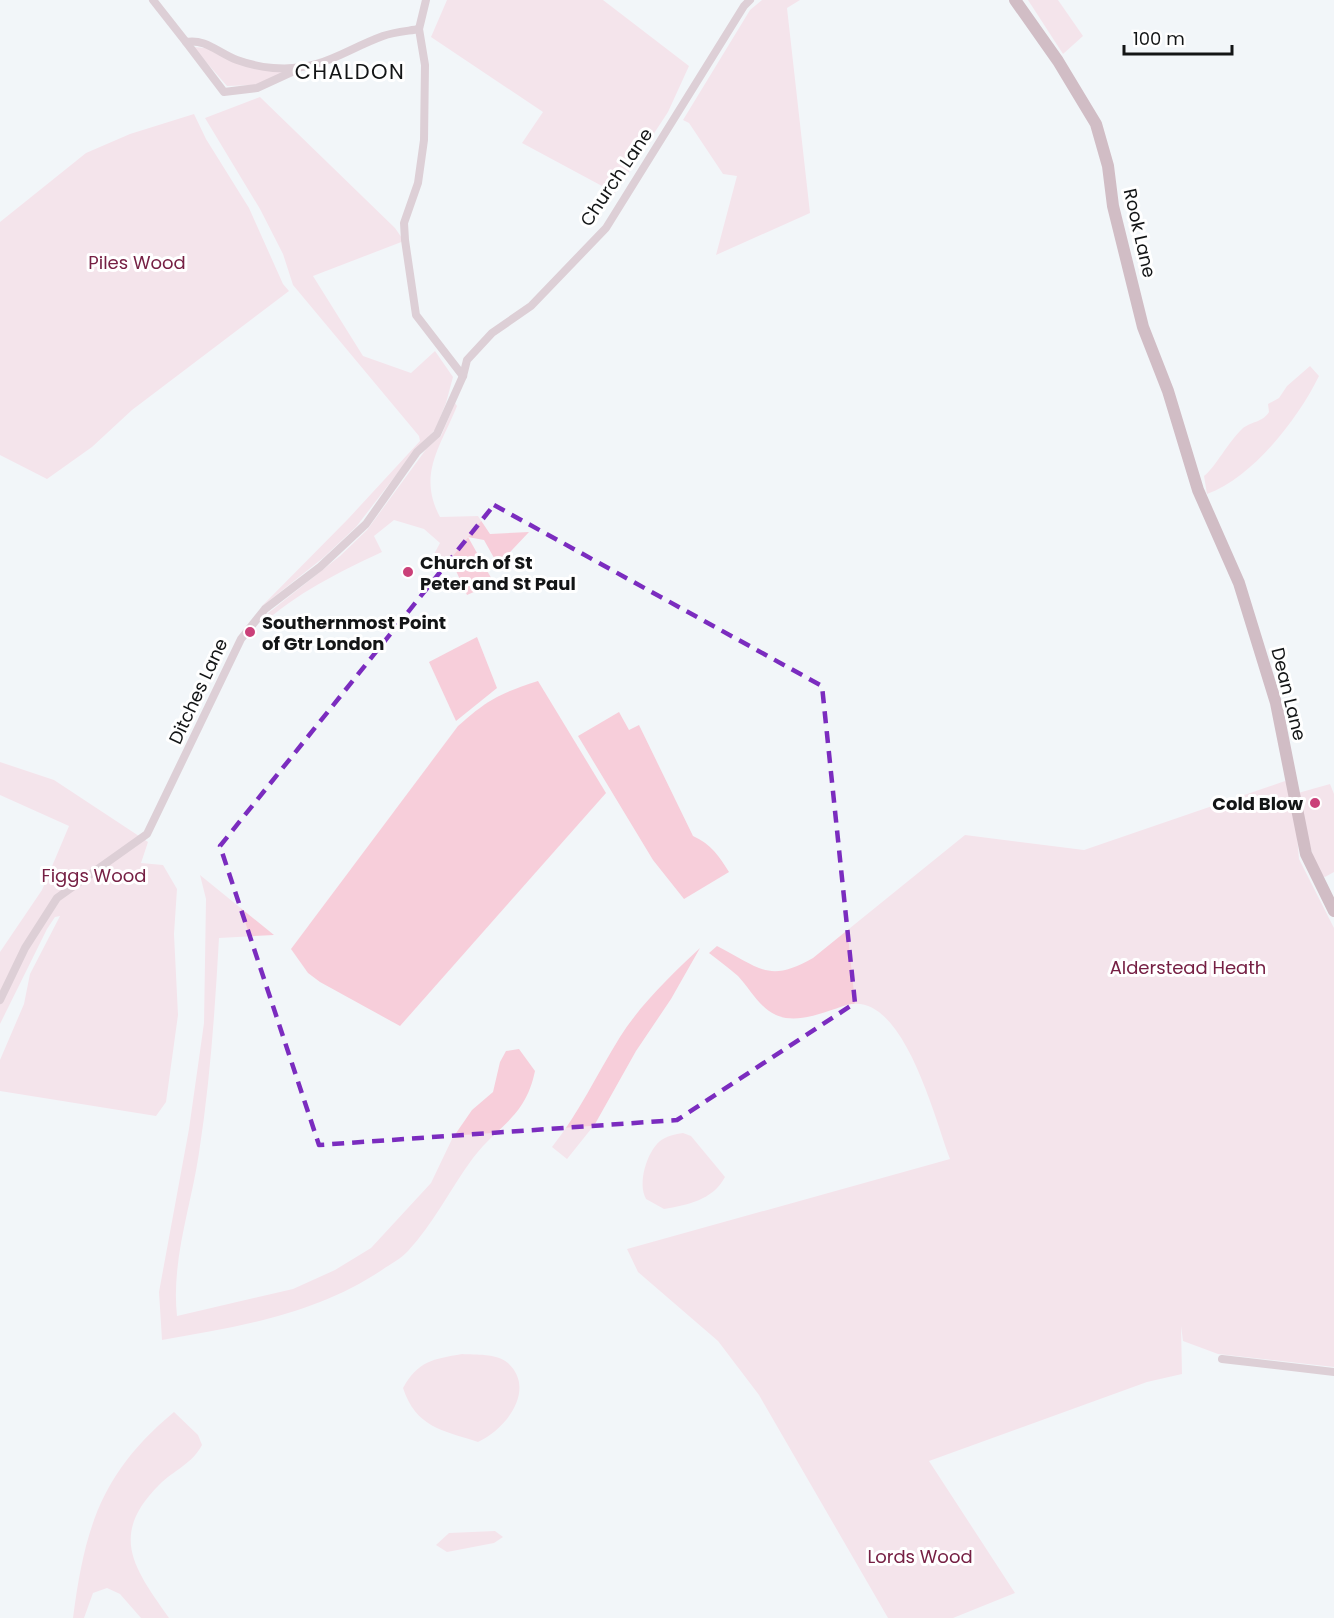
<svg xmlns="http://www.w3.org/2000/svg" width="1334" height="1618" font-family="Poppins,sans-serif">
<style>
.green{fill:#f7ceda}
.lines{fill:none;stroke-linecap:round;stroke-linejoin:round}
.minor{stroke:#c3a1ab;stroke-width:8}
.secondary{stroke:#a87886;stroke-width:12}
.marked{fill:none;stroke:#7b2cbf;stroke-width:4.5;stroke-dasharray:12 8;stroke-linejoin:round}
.poi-dot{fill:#ca4079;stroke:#fff;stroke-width:2}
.labels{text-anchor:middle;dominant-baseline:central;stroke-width:6;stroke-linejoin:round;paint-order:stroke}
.street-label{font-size:18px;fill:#131516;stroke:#fff}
.park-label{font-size:18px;fill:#762044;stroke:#fff}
.poi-label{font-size:18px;font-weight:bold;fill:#131516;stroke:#fff;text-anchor:start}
.quarter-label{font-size:21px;letter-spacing:1.5px;fill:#131516;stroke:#fff}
</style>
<rect width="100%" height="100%" fill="#f2f6f9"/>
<g class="green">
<polygon points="447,0 603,0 689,66 668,112 615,193 522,143 543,112 431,37"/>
<polygon points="762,0 800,0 787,8 810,213 716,255 737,176 723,174 689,123 683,120 750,10"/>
<polygon points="1028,0 1058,0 1083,36 1063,54"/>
<polygon points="193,47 207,48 288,71 255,85 227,86"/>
<polygon points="260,97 395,228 404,241 313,276 363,356 411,373 435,351 453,377 446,403 435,430 413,453 356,527 323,558 260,608 348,519 420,441 419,436 293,285 283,254 260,209 205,118"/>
<polygon points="194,114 206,139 249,208 283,284 289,291 132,410 92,447 47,479 0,455 0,222 86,153 130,134"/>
<path d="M1310 366 1319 376C1298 419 1253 477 1207 494L1204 476C1214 469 1229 441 1242 429 1251 421 1262 423 1269 412L1268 404 1279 398 1287 386Z"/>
<path d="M455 403 457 406C441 446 417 474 440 517L478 516 490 534 529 532 498 565 484 540 468 537 494 583 467 595 452 562 432 558 440 543 424 529 394 520 374 536 382 552C337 573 297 593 260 626L267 614 340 556 367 530 427 448 441 436Z"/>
<polygon points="477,637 497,688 456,721 429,662"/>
<path d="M538 681 606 793 400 1026 320 982 308 973 291 949 458 726C488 699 501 693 538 681Z"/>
<path d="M619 712 629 730 639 725 693 836C711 844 719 856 729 872L684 899 653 860 578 736Z"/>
<polygon points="0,762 54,780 148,842 141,863 163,865 177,889 174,934 178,1015 166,1102 156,1116 0,1091 0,1060 24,1004 30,974 60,916 55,917 47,929 0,1024 0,952 42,890 69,826 0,795"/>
<path d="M1285 781 1293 787 1299 859 1334 928V1367L1218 1354 1183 1341 1181 1326 1182 1374 1147 1382 929 1461 1015 1593 953 1618H888L759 1395 718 1341 638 1272 627 1249 950 1159C935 1120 903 989 847 1005 826 1011 798 1025 776 1015 760 1008 750 989 738 976 729 968 719 961 709 953L717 946C759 967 768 984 813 958L965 835 1084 850Z"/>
<polygon points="1330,784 1334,794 1334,872 1325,877 1318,874 1300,809 1298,793"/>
<path d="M200 875 274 935 219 938C215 1010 210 1082 199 1153 191 1207 171 1261 177 1316L293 1289 335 1270 371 1248 431 1183 452 1139 472 1110 493 1092 500 1062 506 1051 519 1049 535 1071C525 1118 500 1123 473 1158 450 1189 434 1223 408 1251 401 1259 390 1264 382 1270 316 1314 239 1327 162 1340L159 1292 189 1129 204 1023 206 899Z"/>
<path d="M700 948 671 999 636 1051 595 1124 567 1159 552 1147C579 1113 597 1074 620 1037 641 1004 671 975 700 948Z"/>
<path d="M683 1133 691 1136 725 1177C713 1200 687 1205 664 1209L646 1199C637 1183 647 1152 660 1141 667 1136 675 1134 683 1133Z"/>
<path d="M462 1354C476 1355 496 1353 508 1363 537 1390 505 1430 478 1442 441 1430 416 1427 403 1388 418 1361 433 1359 462 1354Z"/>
<path d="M174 1412 198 1435 202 1445C192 1464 174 1470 159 1485 108 1536 135 1569 169 1618H141L120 1594 107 1588 93 1593 84 1618H73C85 1527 101 1473 174 1412Z"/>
<polygon points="495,1531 503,1537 494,1543 447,1552 436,1545 449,1533"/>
</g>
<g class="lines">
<g class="minor">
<path d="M153 0 186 42C205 38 220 54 237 60 248 64 262 67 273 68 321 72 342 51 383 36 394 32 408 31 419 29"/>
<polyline points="426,0 419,29 425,65 424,140 418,183 404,223 405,240 416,315 463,376"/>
<polyline points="186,42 224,92 257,88 294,71"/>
<polyline points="0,1000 25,948 57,898 147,834 241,639 265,609 320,567 366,524 417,452 437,434 463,376 467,360 492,333 531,306 606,228 744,6 750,0"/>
<polyline points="1222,1359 1334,1372"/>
</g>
<polyline class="secondary" points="1015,0 1058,61 1096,124 1108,166 1113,206 1143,327 1168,391 1198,490 1239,583 1276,703 1306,854 1334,911"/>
</g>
<path d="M0 0H1334V1618H0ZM494 505 822 686 855 1003 677 1120 319 1145 220 846Z" fill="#f2f6f9" fill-opacity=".55" fill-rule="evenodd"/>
<path class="marked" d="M494 505 822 686 855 1003 677 1120 319 1145 220 846Z"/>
<g class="poi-dot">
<circle cx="408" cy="572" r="6"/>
<circle cx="250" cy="632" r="6"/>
<circle cx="1315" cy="803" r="6"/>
</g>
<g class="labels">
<g class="street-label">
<text transform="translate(616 177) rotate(-56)">Church Lane</text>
<text transform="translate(1140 233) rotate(77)">Rook Lane</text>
<text transform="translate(198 691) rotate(-65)">Ditches Lane</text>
<text transform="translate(1289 694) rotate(76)">Dean Lane</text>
</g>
<g class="park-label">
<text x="137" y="262">Piles Wood</text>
<text x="94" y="875">Figgs Wood</text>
<text x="1188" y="967">Alderstead Heath</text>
<text x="920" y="1556">Lords Wood</text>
</g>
<g class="poi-label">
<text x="420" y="562">Church of St<tspan x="420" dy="21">Peter and St Paul</tspan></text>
<text x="262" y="622">Southernmost Point<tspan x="262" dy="21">of Gtr London</tspan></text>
<text x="1303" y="803" text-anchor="end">Cold Blow</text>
</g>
<g class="quarter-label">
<text x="350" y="71">CHALDON</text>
</g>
</g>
<path d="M1124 45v9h108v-9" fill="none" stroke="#131516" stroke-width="3"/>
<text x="1133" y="45" font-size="18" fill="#131516" stroke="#ffffff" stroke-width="4.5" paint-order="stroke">100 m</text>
</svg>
